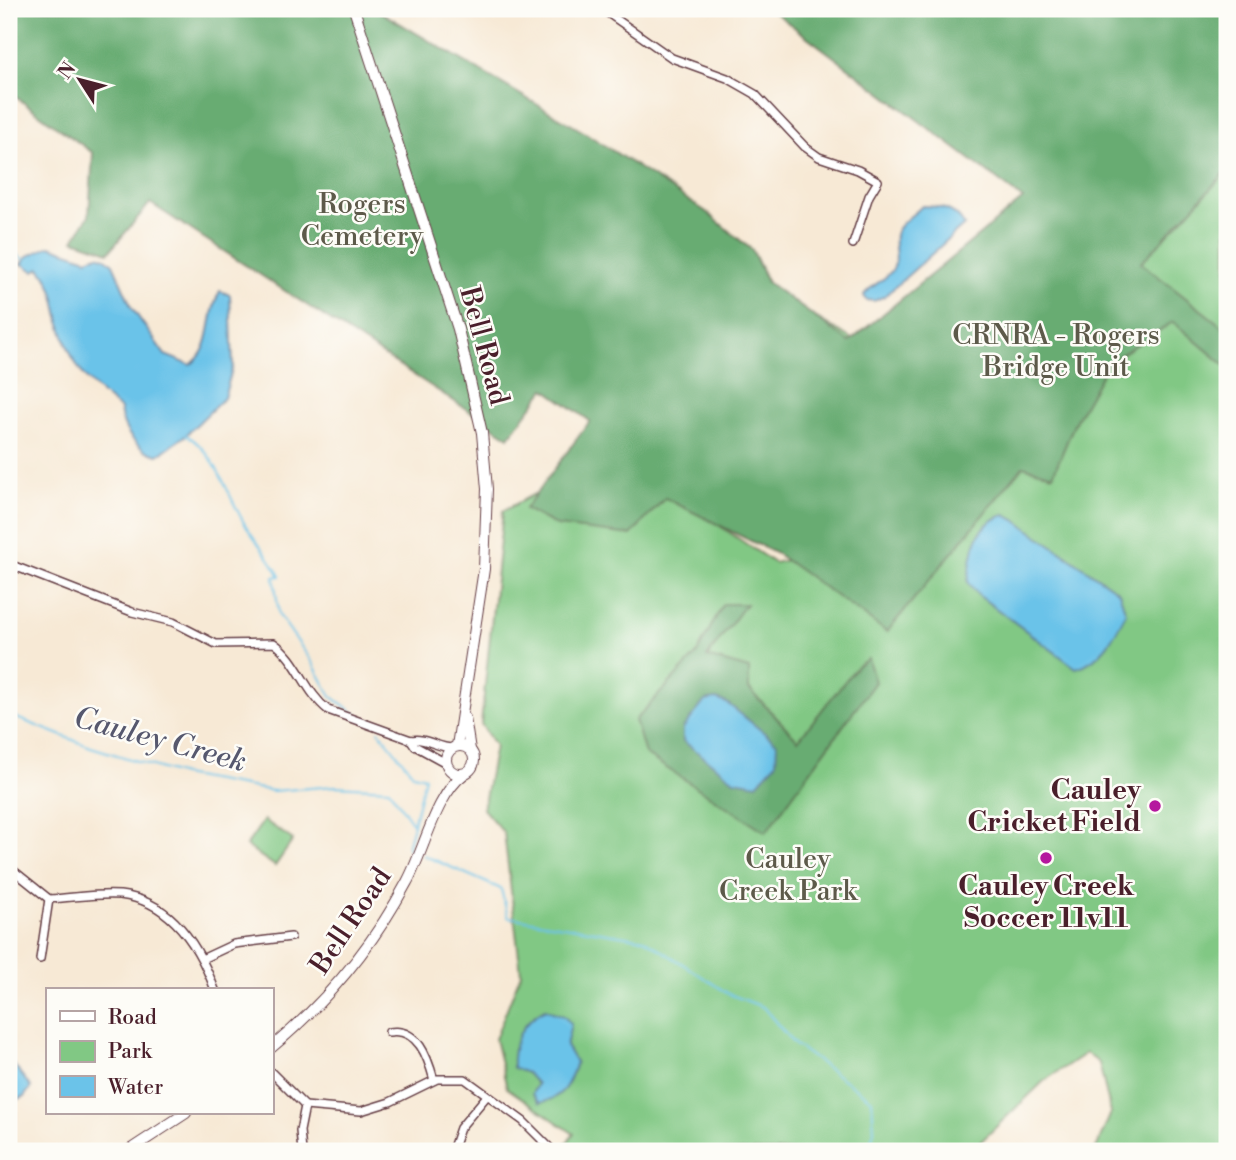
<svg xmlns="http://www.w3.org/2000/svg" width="1236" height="1160" font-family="'Libre Bodoni',serif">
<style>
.green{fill:#81c884;stroke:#667458;stroke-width:2}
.forest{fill:#68ac72;stroke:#59664e;stroke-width:2}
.water{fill:#6bc3e9;stroke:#5a718a;stroke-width:2}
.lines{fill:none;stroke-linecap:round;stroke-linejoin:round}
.stream{stroke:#6bc3e9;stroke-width:2}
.street-casing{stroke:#643d44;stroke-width:10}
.secondary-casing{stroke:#643d44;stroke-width:12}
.street{stroke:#fff;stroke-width:7}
.secondary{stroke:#fff;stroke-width:10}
.poi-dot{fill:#b5179e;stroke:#fdfcf7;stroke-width:2.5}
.labels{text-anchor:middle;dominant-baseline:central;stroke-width:5;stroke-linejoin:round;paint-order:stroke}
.park-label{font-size:28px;fill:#5d5a4a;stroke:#fdfcf7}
.street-label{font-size:28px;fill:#4a1f2b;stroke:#fdfcf7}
.poi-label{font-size:28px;font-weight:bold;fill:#4a1f2b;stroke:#fdfcf7;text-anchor:end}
.water-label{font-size:30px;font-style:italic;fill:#56586e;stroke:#fdfcf7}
</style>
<rect width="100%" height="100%" fill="#fdfcf7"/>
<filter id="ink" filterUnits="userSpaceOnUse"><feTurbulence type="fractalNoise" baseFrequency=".0143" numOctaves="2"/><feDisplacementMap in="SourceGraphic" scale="14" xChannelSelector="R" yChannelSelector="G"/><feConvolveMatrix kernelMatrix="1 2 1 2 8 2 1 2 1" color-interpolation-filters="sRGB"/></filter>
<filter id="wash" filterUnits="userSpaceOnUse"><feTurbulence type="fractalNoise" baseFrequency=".00686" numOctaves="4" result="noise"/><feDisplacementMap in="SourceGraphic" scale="28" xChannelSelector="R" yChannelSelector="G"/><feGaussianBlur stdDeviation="1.57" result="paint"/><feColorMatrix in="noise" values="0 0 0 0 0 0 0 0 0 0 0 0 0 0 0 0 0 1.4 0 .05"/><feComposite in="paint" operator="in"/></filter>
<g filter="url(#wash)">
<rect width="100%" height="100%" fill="#f7e9d5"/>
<g class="green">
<polygon points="355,9 376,9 616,153 752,250 772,291 862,345 1140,263 1227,171 1227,1151 1095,1151 1111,1113 1099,1063 1086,1053 1044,1081 971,1151 560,1151 574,1134 507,1088 495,1039 521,973 504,833 483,809 495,746 481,724 503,511 612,452 774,563 823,552"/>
<polygon points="264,820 293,840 275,866 246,846"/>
</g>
<g class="forest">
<polygon points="9,9 375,9 584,132 705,211 752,250 767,282 849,342 1023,199 770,9 1227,9 1227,171 1141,263 1227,330 1227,367 1173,322 1109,362 1076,420 1053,475 1023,466 887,632 777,554 665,498 631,535 557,526 525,509 590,421 545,389 509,437 150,203 109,252 74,240 89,215 93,153 9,92"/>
<polygon points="723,604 746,604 707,657 749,669 749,689 798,740 857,666 868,659 875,682 766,832 645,754 635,720 696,655"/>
</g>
<g class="water">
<path d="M922 206C939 206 956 209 964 225L885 296 874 301 866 300 864 295C871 285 885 281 893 269 899 258 893 246 895 235 897 224 915 214 922 206Z"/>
<path d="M50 246 87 259 98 255 106 258 113 264 132 308 165 355 190 365C215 349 206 314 220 291L230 295 233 366 224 398 186 435 158 455C137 451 122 430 120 409 89 384 74 371 62 330 56 308 56 287 40 268L34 271 22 264 28 256Z"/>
<path d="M1005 515 1017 521 1119 592 1126 613C1115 635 1102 661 1076 668L978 595 968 582C972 554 973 524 1005 515Z"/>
<polygon points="716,699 727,703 777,743 776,763 757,784 734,780 683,741 683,728 705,701"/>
<path d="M545 1009 564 1016 571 1024 566 1046 576 1063C569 1085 563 1098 539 1103L532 1094 537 1084 527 1073 513 1068C511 1043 522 1021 545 1009Z"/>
<polygon points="9,1059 31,1087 24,1097 9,1103"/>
</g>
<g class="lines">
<g class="stream">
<polyline points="9,250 24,259"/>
<path d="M186 435C217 452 228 498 246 526 257 543 270 558 280 576L274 577 279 615 312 662 331 696 363 719"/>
<polyline points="9,715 91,747 182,775 273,791 335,786 389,789 413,824"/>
<polyline points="379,731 413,774 425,777 407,848 415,851"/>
<polyline points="423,855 501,889 508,917 644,939 729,994 763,1007 794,1044 872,1100 874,1131 868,1151"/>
</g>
</g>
</g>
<g filter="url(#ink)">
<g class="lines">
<g class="street-casing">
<g id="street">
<polyline points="602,9 672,58 727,78 755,94 805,147 819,157 858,170 878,181 869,196 853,244"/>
<path d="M9 564 132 612 173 622 216 644 274 643C298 660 305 692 328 710L411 740C425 737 438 748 453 748"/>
<polyline points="411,740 415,746 446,763"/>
<path d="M9 867 49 899C72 898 98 893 120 895 172 901 199 946 215 990"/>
<polyline points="204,958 234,944 291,937"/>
<polyline points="40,959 49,899"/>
<path d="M389 1032C418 1027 428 1058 434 1080"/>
<polyline points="271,1072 305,1106 361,1111 390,1102 437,1079 465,1079 523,1121 553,1151"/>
<polyline points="302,1151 300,1131 305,1106"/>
<polyline points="452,1151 460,1128 486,1097"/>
</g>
</g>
<g class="secondary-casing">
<g id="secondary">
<polyline points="354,9 458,329 482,433 487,489 484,569 457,746"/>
<polyline points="465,718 470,750"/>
<circle cx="460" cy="760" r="14"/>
<path d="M271 1048C326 1002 373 946 407 882 424 851 436 794 464 774"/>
<polyline points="128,1151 186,1113"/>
</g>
</g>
<use href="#street" class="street"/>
<use href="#secondary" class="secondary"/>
</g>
</g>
<g class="poi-dot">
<circle cx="1155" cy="806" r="7"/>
<circle cx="1046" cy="858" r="7"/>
</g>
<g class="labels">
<g class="park-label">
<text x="362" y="204">Rogers<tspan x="362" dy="32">Cemetery</tspan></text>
<text x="1056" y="335">CRNRA - Rogers<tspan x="1056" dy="32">Bridge Unit</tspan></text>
<text x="788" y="859">Cauley<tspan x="788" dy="32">Creek Park</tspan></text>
</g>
<g class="street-label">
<text transform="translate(484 346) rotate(75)">Bell Road</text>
<text transform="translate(351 921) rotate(-56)">Bell Road</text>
</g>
<g class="poi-label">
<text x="1141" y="790">Cauley<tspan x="1141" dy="32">Cricket Field</tspan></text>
<text x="1046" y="886" text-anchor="middle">Cauley Creek<tspan x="1046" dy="32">Soccer 11v11</tspan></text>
</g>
<g class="water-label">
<text transform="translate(160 740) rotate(15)">Cauley Creek</text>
</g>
</g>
<rect width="1236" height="1160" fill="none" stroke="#fdfcf7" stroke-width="35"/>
<rect x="46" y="988" width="228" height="126" fill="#fdfcf7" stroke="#b5a4a5" stroke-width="2"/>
<rect x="60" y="1011" width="35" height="10" fill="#ffffff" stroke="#b5a4a5" stroke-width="2"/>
<text x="108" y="1024" font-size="21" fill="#4a1f2b">Road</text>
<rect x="60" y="1041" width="35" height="21" fill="#81c884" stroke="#b5a4a5" stroke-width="2"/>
<text x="108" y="1058" font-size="21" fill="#4a1f2b">Park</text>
<rect x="60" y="1076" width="35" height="21" fill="#6bc3e9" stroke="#b5a4a5" stroke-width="2"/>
<text x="108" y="1094" font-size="21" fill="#4a1f2b">Water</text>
<g transform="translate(80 80) rotate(306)" stroke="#fdfcf7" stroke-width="5" paint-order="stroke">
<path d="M0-5L12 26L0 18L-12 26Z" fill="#4a1f2b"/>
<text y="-10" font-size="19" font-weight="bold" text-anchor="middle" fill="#4a1f2b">N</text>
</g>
</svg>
